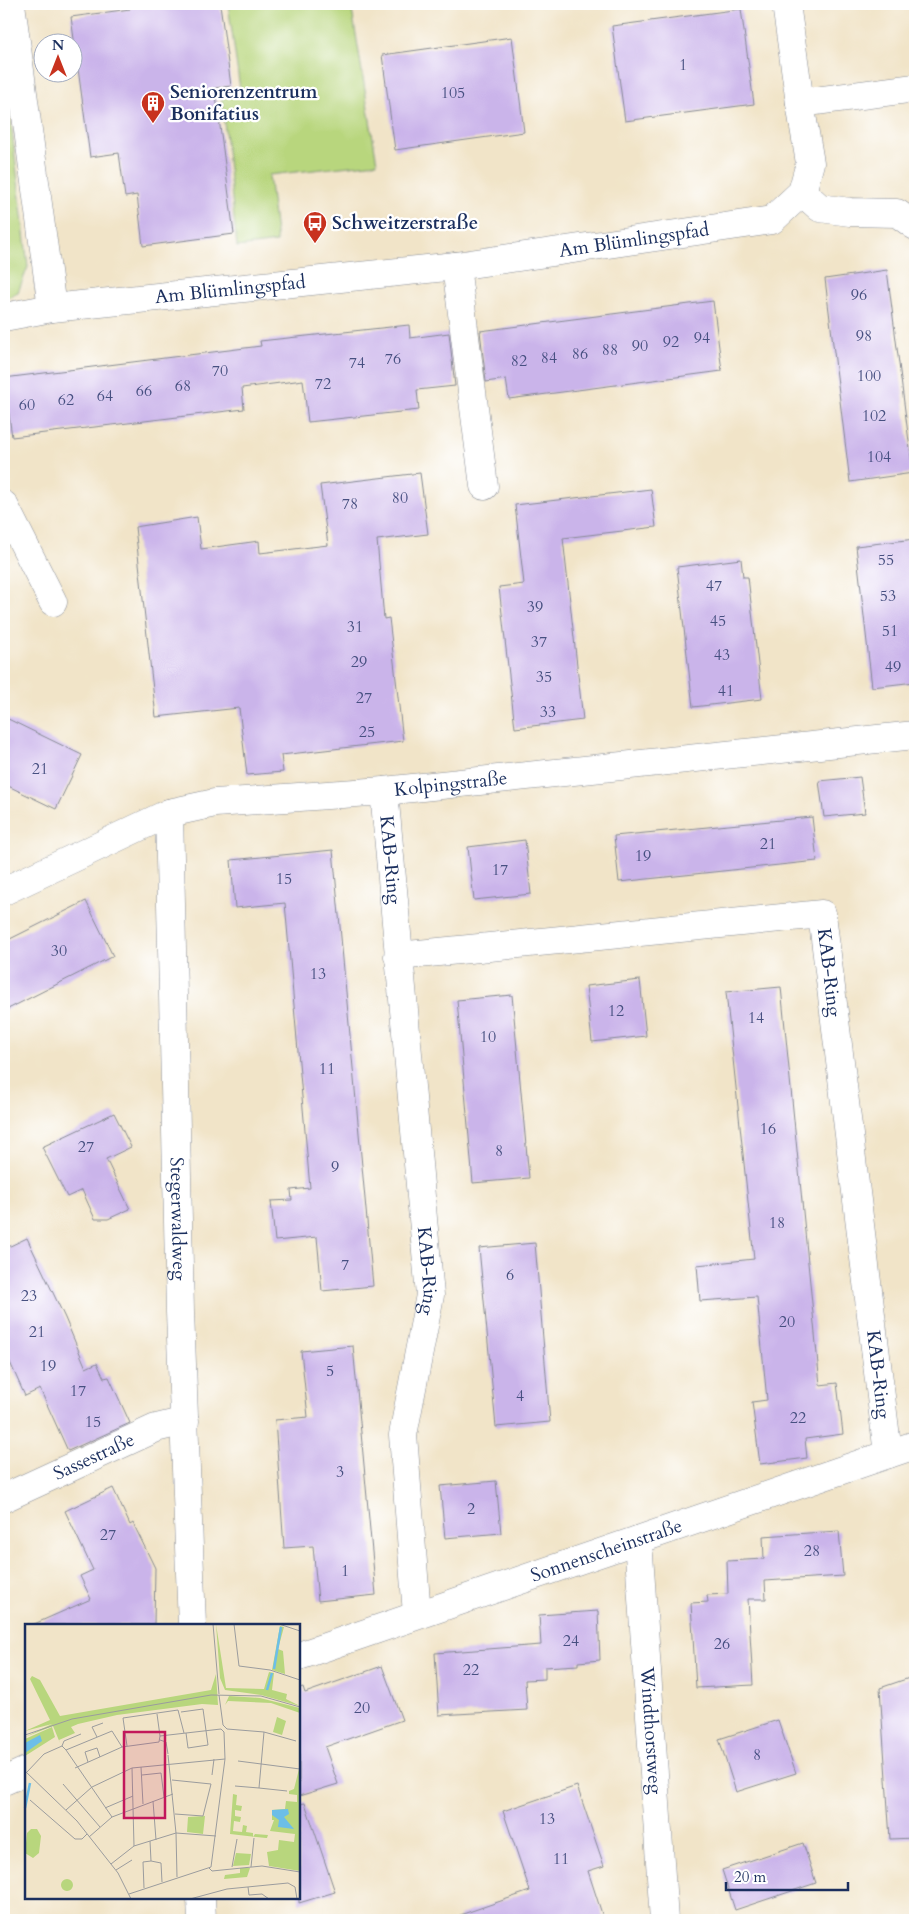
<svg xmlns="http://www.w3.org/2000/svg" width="919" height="1924" font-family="Cardo,serif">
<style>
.green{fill:#b8d67d;stroke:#6a826e}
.building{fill:#cab4ea}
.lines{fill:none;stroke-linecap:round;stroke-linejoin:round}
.street-casing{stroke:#868a93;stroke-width:29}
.street{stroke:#fff;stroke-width:28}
.labels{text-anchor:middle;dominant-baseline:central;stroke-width:4.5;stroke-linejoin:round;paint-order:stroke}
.number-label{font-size:16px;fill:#475081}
.poi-label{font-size:19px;font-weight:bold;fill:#1b2f5e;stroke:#fff;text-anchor:start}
.street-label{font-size:19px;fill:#1b2f5e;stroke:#fff}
.inset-river{fill:none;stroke:#6cbee8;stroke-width:2.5}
.inset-road{fill:none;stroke:#9b9c9e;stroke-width:1}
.view{fill:#c2185b;fill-opacity:0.15;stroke:#c2185b;stroke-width:2.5}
.inset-edge{fill:none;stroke:#1b2f5e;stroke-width:2.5}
</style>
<rect width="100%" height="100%" fill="#fff"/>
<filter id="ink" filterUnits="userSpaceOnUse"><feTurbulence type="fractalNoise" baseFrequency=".02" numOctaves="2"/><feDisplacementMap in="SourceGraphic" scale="10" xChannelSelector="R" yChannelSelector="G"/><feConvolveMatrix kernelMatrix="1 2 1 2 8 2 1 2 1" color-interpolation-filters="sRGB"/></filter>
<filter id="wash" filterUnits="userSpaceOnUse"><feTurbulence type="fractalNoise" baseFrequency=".0096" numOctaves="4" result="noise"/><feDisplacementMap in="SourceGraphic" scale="20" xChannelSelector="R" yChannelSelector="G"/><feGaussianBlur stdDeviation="1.12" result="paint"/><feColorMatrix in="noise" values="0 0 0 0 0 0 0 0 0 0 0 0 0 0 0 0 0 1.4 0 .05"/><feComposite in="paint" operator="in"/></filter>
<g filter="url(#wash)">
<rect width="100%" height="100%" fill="#f1e4c8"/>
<g class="green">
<polygon points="228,4 351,4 377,163 269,175 277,242 237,247 221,92 240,89"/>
<polygon points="4,62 28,267 18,292 4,300"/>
</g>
<g id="blocks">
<g class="building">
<polygon points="129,4 220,4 231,86 215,88 234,234 143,246 137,195 125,197 119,153 90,157 71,17 130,9"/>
<polygon points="741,9 754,104 625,121 612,26"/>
<polygon points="512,37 524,132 395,150 382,55"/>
<polygon points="887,270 913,473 850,482 825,279"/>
<polygon points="713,301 722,371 509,399 506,379 486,382 480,331"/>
<polygon points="409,325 410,338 449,333 455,386 417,390 419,410 308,422 303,380 242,388 244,409 12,437 4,378 261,346 260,341"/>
<polygon points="420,473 428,534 377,540 384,619 389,618 403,741 281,755 283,772 247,775 239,708 156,717 135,527 197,517 201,549 259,541 260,553 328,545 320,485"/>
<polygon points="651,489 656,527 563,538 583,720 515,728 499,587 524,584 515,505"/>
<polygon points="915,539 915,682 872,687 856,546"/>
<polygon points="741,559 743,577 748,577 762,699 693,707 677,567"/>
<polygon points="4,717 82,755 56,809 4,784"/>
<polygon points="860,777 865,813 824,817 819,781"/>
<polygon points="812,817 817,861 619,882 614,836"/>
<polygon points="525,840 531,894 474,900 468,847"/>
<polygon points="333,850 373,1286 322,1291 317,1237 275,1241 271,1201 292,1200 291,1190 310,1188 285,903 235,908 231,860"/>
<polygon points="86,901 113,956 4,1011 4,942"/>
<polygon points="640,980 646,1036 592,1042 586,986"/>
<polygon points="781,987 820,1385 837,1383 843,1434 805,1439 807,1458 760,1464 752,1402 767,1400 757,1297 700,1301 697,1265 754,1259 726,992"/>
<polygon points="512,995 529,1178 473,1183 457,1000"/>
<polygon points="114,1113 131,1147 106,1159 130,1209 108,1219 95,1219 82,1190 67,1197 42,1147"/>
<polygon points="27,1238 65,1318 86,1368 97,1363 104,1378 109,1377 130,1423 68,1451 40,1389 25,1396 4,1349 4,1249"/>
<polygon points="535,1243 550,1422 496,1427 479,1248"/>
<polygon points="353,1346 376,1595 318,1601 313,1546 284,1548 275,1420 308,1417 301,1351"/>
<polygon points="496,1481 501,1533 445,1538 440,1486"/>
<polygon points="113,1488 130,1525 133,1523 155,1568 154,1625 32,1625 91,1599 80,1576 93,1570 65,1511"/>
<polygon points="839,1531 843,1576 765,1581 766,1599 748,1599 753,1685 696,1688 691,1603 708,1602 707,1595 728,1594 727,1561 764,1559 763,1536"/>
<polygon points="598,1611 600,1660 578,1662 578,1665 545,1667 545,1679 525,1680 527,1710 439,1715 435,1653 541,1645 539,1615"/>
<polygon points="382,1666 402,1720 325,1747 338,1784 299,1796 299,1688 303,1687 305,1693"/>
<polygon points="915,1676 915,1838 890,1839 880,1688"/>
<polygon points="778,1720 796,1773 736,1792 719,1739"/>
<polygon points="577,1786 604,1866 588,1871 604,1920 461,1920 460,1915 530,1891 503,1811"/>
<polygon points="305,1803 335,1892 299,1903 299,1804"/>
<polygon points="803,1843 816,1883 735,1910 722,1870"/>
</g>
</g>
</g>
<g filter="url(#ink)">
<use href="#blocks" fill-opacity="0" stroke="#868a93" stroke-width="1"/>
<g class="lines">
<g class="street-casing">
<g id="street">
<polyline points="11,4 52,308"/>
<polyline points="786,4 800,103"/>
<polyline points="802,192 820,208 850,212 897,213 915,226"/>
<polyline points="456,266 484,486"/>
<path id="s1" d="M4 317 52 308 456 266 772 220 802 192 810 163 800 103 915 88"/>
<polyline points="4,505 53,602"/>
<path id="s2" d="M384 791 430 1295 403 1435 417 1614"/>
<path id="s3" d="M169 813 180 1312 192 1625"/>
<path id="s4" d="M4 891 169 813 215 803 384 791 915 735"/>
<path id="s5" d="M398 956 822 914 888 1454"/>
<path id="s6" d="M4 1498 156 1428 185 1421"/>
<path id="s7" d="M638 1540 664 1920"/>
<path id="s8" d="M299 1656 915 1445"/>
<polyline points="4,1781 26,1771"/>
<polyline points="201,1898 202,1920"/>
</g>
</g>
<use href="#street" class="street"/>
</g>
</g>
<defs>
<g id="building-pin" transform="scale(1.25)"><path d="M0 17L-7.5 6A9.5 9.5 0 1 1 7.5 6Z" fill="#c8321e" stroke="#fff"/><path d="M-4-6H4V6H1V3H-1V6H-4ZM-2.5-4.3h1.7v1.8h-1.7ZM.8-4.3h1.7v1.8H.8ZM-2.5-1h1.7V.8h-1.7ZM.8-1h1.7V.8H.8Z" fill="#fff"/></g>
<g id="bus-pin" transform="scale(1.25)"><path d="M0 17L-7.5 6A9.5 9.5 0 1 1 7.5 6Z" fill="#c8321e" stroke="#fff"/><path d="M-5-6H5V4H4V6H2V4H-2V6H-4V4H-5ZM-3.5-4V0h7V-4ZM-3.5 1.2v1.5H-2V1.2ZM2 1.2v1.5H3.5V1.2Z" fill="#fff"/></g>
</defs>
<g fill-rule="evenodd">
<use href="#building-pin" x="153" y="103"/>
<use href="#bus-pin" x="315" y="223"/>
</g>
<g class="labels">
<g class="number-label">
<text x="683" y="65">1</text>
<text x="453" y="93">105</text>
<text x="859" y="295">96</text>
<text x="864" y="336">98</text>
<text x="702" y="338">94</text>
<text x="671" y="342">92</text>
<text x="640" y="346">90</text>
<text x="610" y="350">88</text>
<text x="580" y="354">86</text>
<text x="549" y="358">84</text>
<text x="393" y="359">76</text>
<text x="519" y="361">82</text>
<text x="357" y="363">74</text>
<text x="220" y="371">70</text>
<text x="869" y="376">100</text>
<text x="323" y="384">72</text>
<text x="183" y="386">68</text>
<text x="144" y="391">66</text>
<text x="105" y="396">64</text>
<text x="66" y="400">62</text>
<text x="27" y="405">60</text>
<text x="874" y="416">102</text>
<text x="879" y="457">104</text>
<text x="400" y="498">80</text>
<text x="350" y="504">78</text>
<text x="886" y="560">55</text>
<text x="714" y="586">47</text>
<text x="888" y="596">53</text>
<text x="535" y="607">39</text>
<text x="718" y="621">45</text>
<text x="355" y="627">31</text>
<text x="890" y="631">51</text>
<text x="539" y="642">37</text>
<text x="722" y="655">43</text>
<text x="359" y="662">29</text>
<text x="893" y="667">49</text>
<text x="544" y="677">35</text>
<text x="726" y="691">41</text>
<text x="364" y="698">27</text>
<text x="548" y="712">33</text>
<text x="367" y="732">25</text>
<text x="40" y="769">21</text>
<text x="768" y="844">21</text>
<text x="643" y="856">19</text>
<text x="500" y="870">17</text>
<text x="284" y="879">15</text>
<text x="59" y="951">30</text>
<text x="318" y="974">13</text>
<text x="616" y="1011">12</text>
<text x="756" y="1018">14</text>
<text x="488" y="1037">10</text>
<text x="327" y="1069">11</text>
<text x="768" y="1129">16</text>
<text x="86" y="1147">27</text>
<text x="499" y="1151">8</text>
<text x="335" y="1167">9</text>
<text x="777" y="1223">18</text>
<text x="345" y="1265">7</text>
<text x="510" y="1275">6</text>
<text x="29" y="1296">23</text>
<text x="787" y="1322">20</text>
<text x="37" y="1332">21</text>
<text x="48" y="1366">19</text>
<text x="330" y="1371">5</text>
<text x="78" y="1391">17</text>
<text x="520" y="1396">4</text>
<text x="798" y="1418">22</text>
<text x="93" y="1422">15</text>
<text x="340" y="1472">3</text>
<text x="471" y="1509">2</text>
<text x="108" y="1535">27</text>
<text x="812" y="1551">28</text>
<text x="345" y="1571">1</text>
<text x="571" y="1641">24</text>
<text x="722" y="1644">26</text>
<text x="471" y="1670">22</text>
<text x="362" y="1708">20</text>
<text x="757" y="1755">8</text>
<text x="547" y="1819">13</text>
<text x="561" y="1859">11</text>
</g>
<g class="poi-label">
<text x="170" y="92">Seniorenzentrum<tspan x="170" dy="22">Bonifatius</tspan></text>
<text x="332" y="223">Schweitzerstraße</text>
</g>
<g class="street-label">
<text stroke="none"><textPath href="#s1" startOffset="635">Am Blümlingspfad</textPath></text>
<text stroke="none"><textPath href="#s1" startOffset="228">Am Blümlingspfad</textPath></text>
<text stroke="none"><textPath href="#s4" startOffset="466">Kolpingstraße</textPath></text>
<text stroke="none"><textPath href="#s2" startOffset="69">KAB-Ring</textPath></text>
<text stroke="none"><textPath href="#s5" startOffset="485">KAB-Ring</textPath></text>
<text stroke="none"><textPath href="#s3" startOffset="406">Stegerwaldweg</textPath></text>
<text stroke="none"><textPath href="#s2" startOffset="482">KAB-Ring</textPath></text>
<text stroke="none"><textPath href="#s5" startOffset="890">KAB-Ring</textPath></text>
<text stroke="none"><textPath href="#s6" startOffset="99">Sassestraße</textPath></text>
<text stroke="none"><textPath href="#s8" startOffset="325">Sonnenscheinstraße</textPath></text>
<text stroke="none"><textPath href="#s7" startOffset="191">Windthorstweg</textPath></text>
</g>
</g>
<g transform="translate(25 1624)">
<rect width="275" height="275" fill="#f1e4c8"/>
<path d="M191 0 201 64 239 65 244 48 249 49 247 66 262 70 261 75 275 82 236 71 200 66 195 54ZM255 2 259 3 253 25 258 27 260 50 247 46ZM191 50 193 81 177 80 92 91 53 100 46 103 50 109 34 116 35 119 28 102 0 113 27 100 0 107 25 96 5 55 7 52 15 56 35 92 186 66ZM204 72 235 74 275 84V89L246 79 203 77 200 81ZM252 93 261 97 257 111 248 108ZM27 103 30 113 0 132V115ZM275 141V247L244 242 242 228 253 226 254 216 269 218 270 210 245 207 249 196H247V186L260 185 261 177 272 178V171L264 170V167L269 165ZM208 170 212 171 211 181 217 182 216 187 210 186V192L216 193 215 198 209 197 208 207 217 208 218 201 222 202 221 208 228 209V213L230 210 243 211 242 214H241L205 210ZM180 192 178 210 162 208 163 193ZM6 205H12L16 212 14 229 8 234 0 229 2 209ZM211 229 226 230 224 241 208 242ZM215 244H225L222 253 199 255 200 251 215 249ZM36 261a6 6 0 1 1 12 0a6 6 0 1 1-12 0Z" fill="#b8d67d"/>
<path d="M15 111 17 117 0 129V119ZM263 185 264 190 259 193 269 205 253 203 254 196 247 191V186Z" fill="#6cbee8"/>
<path class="inset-river" d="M249 45 256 3M242 66 247 49M0 184 5 159"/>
<path class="inset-road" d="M188 0 194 70M209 0 214 42 245 46 275 56M254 0 275 7M194 71 198 101 202 105M156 88 178 85 183 121 163 124 161 109M132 90 135 112M202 105 239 108 234 164 262 167M239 108 271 117M0 111 47 95 186 71 236 72 275 83M72 113 67 103 78 99M135 116 141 118 143 130M37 122 39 117 56 110M102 122 98 94 153 86 159 109M41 126 87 193M41 126 87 107 97 123M143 131 151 209 152 253M213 137 275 145M63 138 60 128 72 124 75 133M116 143 118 180M50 144 97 123 134 118 135 112 196 105M107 144 109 222M0 147 52 197 93 249 106 275M2 148 19 130 37 122 41 126M117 151 136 149 139 173M187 151 189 135M147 156 186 160 178 192 150 190M38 160 75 203M210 162 234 164M5 176 50 215H57L62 210M128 177 131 216M80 184 108 172M41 186 67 163 107 144 200 135M64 213 87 193 148 170M125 217 126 237 136 239 137 258M86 240 109 222 151 209 191 212M207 243 212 215M226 243 229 214M184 244 187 247 237 242 275 248M91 246 107 236M223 263 224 271 237 270 244 275M119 264 118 238 126 237M104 270 186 243 200 135 199 108 196 105M165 275 202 265 263 259 270 263 272 275"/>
<path class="view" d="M99 108H140V194H99Z"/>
<rect width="275" height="275" class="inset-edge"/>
</g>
<rect width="919" height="1924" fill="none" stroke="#fff" stroke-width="20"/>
<g transform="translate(58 58)"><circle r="24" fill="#ffffff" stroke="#a4acbf"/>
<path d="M0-4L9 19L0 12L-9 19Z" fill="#c8321e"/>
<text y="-8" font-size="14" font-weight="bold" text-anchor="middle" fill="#1b2f5e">N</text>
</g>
<path d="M726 1882v8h122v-8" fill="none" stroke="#1b2f5e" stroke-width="2.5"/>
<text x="734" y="1882" font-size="15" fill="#1b2f5e" stroke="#ffffff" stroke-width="4" paint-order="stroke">20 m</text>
</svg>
